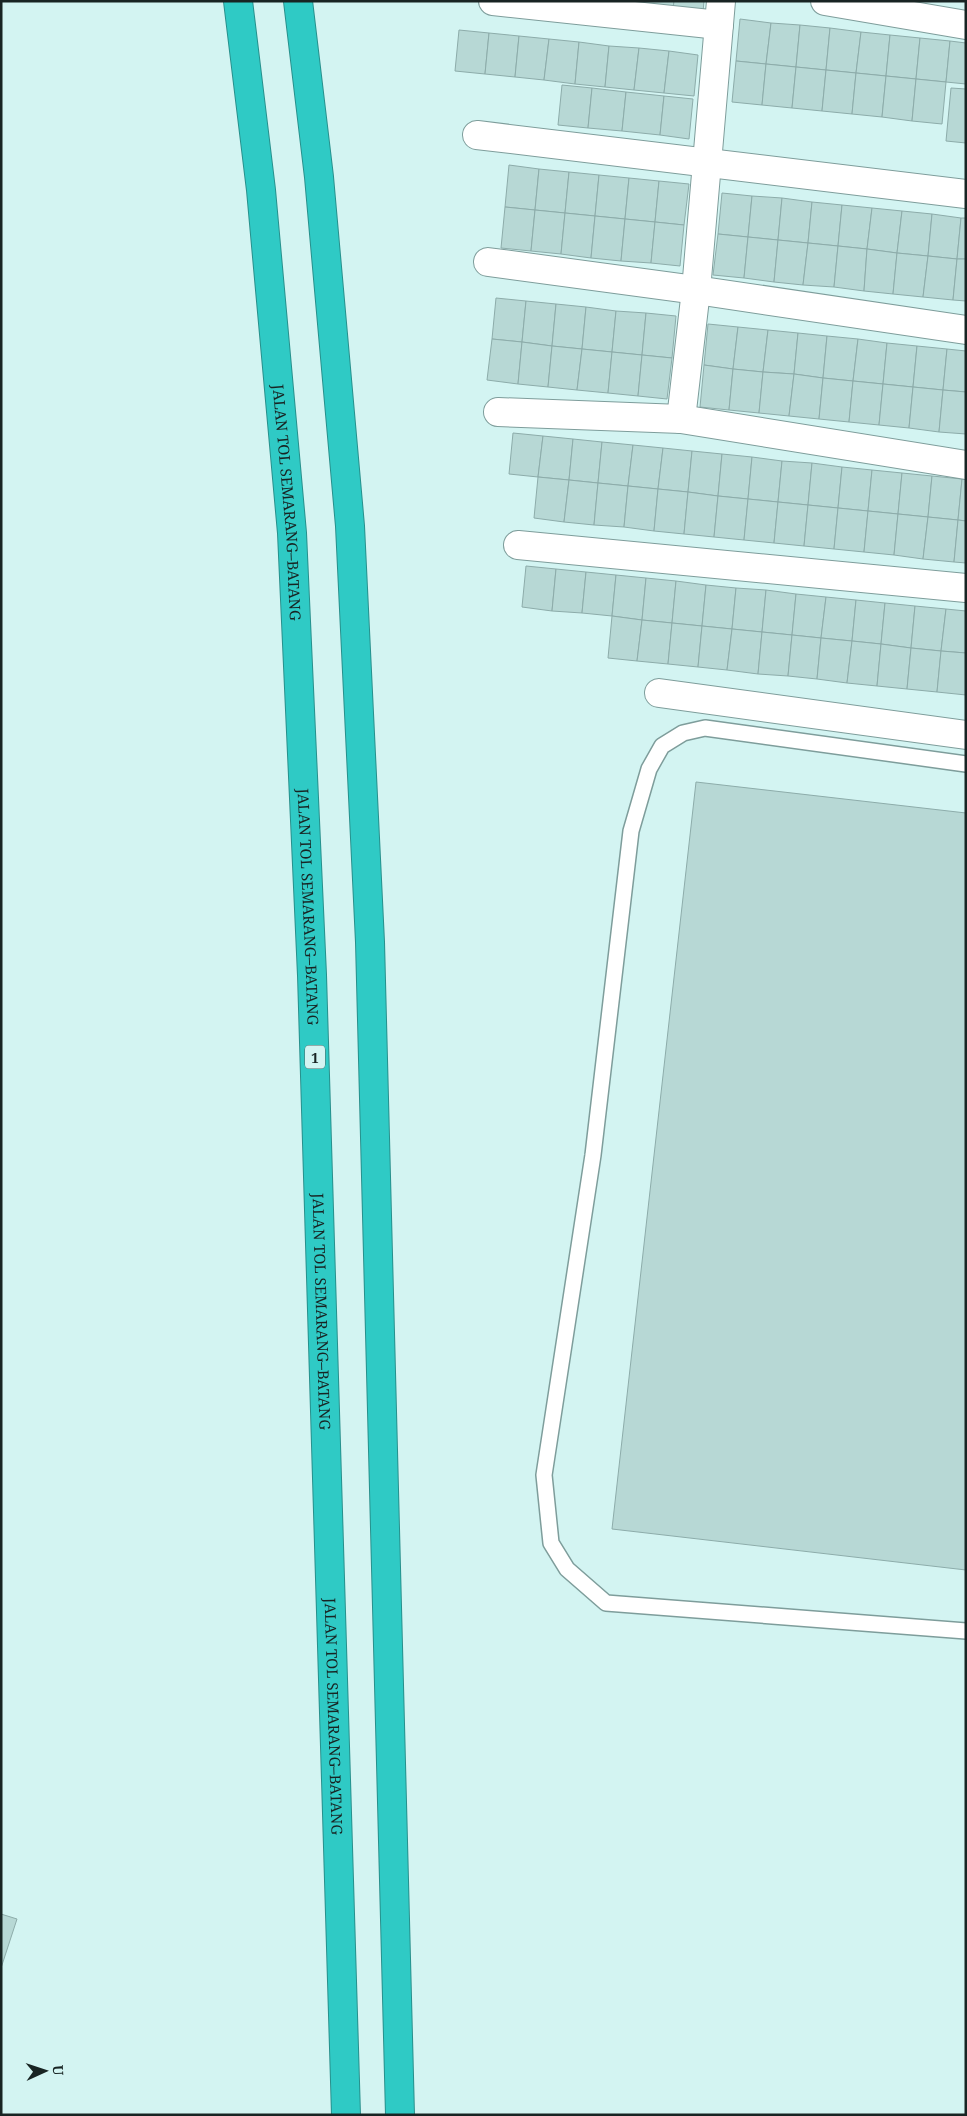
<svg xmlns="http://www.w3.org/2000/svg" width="967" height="2116" font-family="'Noto Serif',serif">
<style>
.building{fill:#b7d8d5;stroke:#8dacaa}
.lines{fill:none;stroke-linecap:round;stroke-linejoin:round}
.lane-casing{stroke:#7e9d9b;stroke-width:18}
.street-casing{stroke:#7e9d9b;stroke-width:30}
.highway-casing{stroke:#27908c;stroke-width:30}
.lane{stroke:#fff;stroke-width:15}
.street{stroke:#fff;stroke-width:28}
.highway{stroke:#2fcac5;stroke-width:28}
.labels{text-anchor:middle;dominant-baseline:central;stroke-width:4;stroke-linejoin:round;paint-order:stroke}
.shield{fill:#d3f4f2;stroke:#506261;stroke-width:1}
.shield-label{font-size:14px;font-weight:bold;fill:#182423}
.street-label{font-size:15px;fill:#182423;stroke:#d3f4f2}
</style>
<rect width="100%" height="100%" fill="#d3f4f2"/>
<g class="building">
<polygon points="643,1 674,1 673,9 643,5"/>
<polygon points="674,1 704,1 703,12 673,9"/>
<polygon points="740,19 771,23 766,64 736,61"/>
<polygon points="771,23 800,25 796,67 766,64"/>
<polygon points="800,25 830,28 826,70 796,67"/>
<polygon points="830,28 861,32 856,73 826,70"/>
<polygon points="459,30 489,33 485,74 455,71"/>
<polygon points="861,32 890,35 886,76 856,73"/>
<polygon points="489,33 519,36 515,77 485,74"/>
<polygon points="890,35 920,38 916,79 886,76"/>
<polygon points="519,36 549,39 544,80 515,77"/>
<polygon points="920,38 950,41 946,82 916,79"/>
<polygon points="549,39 579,42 575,84 544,80"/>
<polygon points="950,41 966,43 966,84 946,82"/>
<polygon points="579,42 609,46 605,87 575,84"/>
<polygon points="609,46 639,48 634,90 605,87"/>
<polygon points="639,48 669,51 664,93 634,90"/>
<polygon points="669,51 698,55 694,96 664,93"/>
<polygon points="736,61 766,64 762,105 732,102"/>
<polygon points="766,64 796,67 792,108 762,105"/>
<polygon points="796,67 826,70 822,111 792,108"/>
<polygon points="826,70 856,73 852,114 822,111"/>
<polygon points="856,73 886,76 882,117 852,114"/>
<polygon points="886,76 916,79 912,121 882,117"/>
<polygon points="916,79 946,82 942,124 912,121"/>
<polygon points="562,85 592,88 588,128 558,125"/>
<polygon points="592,88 626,92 622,131 588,128"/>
<polygon points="951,88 966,89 966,143 946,141"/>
<polygon points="626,92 664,96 660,135 622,131"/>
<polygon points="664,96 693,99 689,139 660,135"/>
<polygon points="509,165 539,169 535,210 505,207"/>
<polygon points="539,169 569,172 565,213 535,210"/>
<polygon points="569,172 599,175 595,216 565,213"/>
<polygon points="599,175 629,178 625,219 595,216"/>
<polygon points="629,178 659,181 655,222 625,219"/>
<polygon points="659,181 689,184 684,225 655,222"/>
<polygon points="722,193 752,196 748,237 718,234"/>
<polygon points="752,196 782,198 778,240 748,237"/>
<polygon points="782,198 812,202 808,243 778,240"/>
<polygon points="812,202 842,205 838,246 808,243"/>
<polygon points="842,205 872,208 867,249 838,246"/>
<polygon points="505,207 535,210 531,251 501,248"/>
<polygon points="872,208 902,211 897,253 867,249"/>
<polygon points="535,210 565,213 561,254 531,251"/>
<polygon points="902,211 932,214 928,256 897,253"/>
<polygon points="565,213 595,216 591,258 561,254"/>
<polygon points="932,214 961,218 957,259 928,256"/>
<polygon points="595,216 625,219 621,261 591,258"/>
<polygon points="961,218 966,218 966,259 957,259"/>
<polygon points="625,219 655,222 651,263 621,261"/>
<polygon points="655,222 684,225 680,266 651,263"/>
<polygon points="718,234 748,237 744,278 713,275"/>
<polygon points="748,237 778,240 774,282 744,278"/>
<polygon points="778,240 808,243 803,285 774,282"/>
<polygon points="808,243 838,246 834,287 803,285"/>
<polygon points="838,246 867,249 864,291 834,287"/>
<polygon points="867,249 897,253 893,294 864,291"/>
<polygon points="897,253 928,256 923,297 893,294"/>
<polygon points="928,256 957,259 953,300 923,297"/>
<polygon points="957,259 966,259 966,301 953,300"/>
<polygon points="496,298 526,301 522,342 492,339"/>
<polygon points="526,301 556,304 552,346 522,342"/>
<polygon points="556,304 586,307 582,349 552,346"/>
<polygon points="586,307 616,311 612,352 582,349"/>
<polygon points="616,311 646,313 642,355 612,352"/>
<polygon points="646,313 676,316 672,358 642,355"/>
<polygon points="708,324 738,327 733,369 704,365"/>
<polygon points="738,327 768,330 763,372 733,369"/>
<polygon points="768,330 798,333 794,374 763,372"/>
<polygon points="798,333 827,336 823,378 794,374"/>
<polygon points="827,336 858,339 853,381 823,378"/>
<polygon points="492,339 522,342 518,384 487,380"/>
<polygon points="858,339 887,343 883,384 853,381"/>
<polygon points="522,342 552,346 548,387 518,384"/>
<polygon points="887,343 917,346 913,387 883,384"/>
<polygon points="552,346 582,349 577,390 548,387"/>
<polygon points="917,346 947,349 943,390 913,387"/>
<polygon points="582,349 612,352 608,393 577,390"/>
<polygon points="947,349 966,351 966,392 943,390"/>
<polygon points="612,352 642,355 638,396 608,393"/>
<polygon points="642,355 672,358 667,399 638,396"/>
<polygon points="704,365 733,369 729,410 700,407"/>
<polygon points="733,369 763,372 759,413 729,410"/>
<polygon points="763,372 794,374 789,416 759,413"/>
<polygon points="794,374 823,378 819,419 789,416"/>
<polygon points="823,378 853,381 849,422 819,419"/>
<polygon points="853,381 883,384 879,425 849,422"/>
<polygon points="883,384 913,387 909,428 879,425"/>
<polygon points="913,387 943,390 939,432 909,428"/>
<polygon points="943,390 966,392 966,434 939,432"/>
<polygon points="513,433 543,436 538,477 509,474"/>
<polygon points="543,436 573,439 569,480 538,477"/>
<polygon points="573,439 602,442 598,483 569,480"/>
<polygon points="602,442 633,445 628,486 598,483"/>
<polygon points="633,445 663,448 658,489 628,486"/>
<polygon points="663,448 692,451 688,492 658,489"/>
<polygon points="692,451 722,454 718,496 688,492"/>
<polygon points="722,454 752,457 748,499 718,496"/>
<polygon points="752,457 782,461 778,502 748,499"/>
<polygon points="782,461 812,463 808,505 778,502"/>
<polygon points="812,463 842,467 838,508 808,505"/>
<polygon points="842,467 872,470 868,511 838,508"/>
<polygon points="872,470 902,473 898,514 868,511"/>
<polygon points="902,473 932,476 928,517 898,514"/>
<polygon points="932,476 962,479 958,520 928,517"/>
<polygon points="538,477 569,480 564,522 534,518"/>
<polygon points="962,479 966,479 966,521 958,520"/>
<polygon points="569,480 598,483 594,525 564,522"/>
<polygon points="598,483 628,486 624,527 594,525"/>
<polygon points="628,486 658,489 654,531 624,527"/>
<polygon points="658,489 688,492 684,534 654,531"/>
<polygon points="688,492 718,496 714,537 684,534"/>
<polygon points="718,496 748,499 744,540 714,537"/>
<polygon points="748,499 778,502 774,543 744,540"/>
<polygon points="778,502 808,505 804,546 774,543"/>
<polygon points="808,505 838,508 834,549 804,546"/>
<polygon points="838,508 868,511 864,552 834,549"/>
<polygon points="868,511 898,514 894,555 864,552"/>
<polygon points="898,514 928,517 923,559 894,555"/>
<polygon points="928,517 958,520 954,562 923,559"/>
<polygon points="958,520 966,521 966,563 954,562"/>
<polygon points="526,566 556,569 552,611 522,607"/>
<polygon points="556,569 586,572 582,613 552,611"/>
<polygon points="586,572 616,575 612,616 582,613"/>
<polygon points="616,575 646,578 642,620 612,616"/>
<polygon points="646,578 676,581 672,623 642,620"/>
<polygon points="676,581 706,585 702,626 672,623"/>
<polygon points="706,585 736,588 732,629 702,626"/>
<polygon points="736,588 766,590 762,632 732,629"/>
<polygon points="766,590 796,594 792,635 762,632"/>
<polygon points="796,594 826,597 821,638 792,635"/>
<polygon points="826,597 856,600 852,641 821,638"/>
<polygon points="856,600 885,603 881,644 852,641"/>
<polygon points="885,603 915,606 911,648 881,644"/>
<polygon points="915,606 946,609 941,651 911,648"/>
<polygon points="946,609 966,611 966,653 941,651"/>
<polygon points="612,616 642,620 637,661 608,658"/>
<polygon points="642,620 672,623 668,664 637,661"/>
<polygon points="672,623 702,626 698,667 668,664"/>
<polygon points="702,626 732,629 727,670 698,667"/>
<polygon points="732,629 762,632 758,674 727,670"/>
<polygon points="762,632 792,635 788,676 758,674"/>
<polygon points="792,635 821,638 817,679 788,676"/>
<polygon points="821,638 852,641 847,683 817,679"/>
<polygon points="852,641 881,644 877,686 847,683"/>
<polygon points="881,644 911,648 907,689 877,686"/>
<polygon points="911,648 941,651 937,692 907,689"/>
<polygon points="941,651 966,653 966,695 937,692"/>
<polygon points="696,782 966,813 966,1570 612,1529"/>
<polygon points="1,1914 17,1919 1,1968"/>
</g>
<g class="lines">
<g class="lane-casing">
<polyline id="lane" points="966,764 705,728 683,733 662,746 649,769 631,831 593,1155 544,1475 551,1543 567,1569 606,1603 966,1631"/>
</g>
<g class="street-casing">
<g id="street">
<polyline points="493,1 719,25"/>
<polyline points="825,1 966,25"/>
<polyline points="477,135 966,194"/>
<polyline points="488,262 696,290 966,330"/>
<polyline points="498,412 681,419 966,465"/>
<polyline points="681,419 696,290 721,1"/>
<polyline points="518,545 966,588"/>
<polyline points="659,693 966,735"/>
</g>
</g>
<g class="highway-casing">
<g id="highway">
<path id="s1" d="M238 1 261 190 292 533 312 975 346 2115"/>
<polyline points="298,1 319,177 350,526 370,942 400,2115"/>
</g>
</g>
<use href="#lane" class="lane"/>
<use href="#street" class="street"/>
<use href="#highway" class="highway"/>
</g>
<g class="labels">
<rect class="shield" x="305" y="1045.5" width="20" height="23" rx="4"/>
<g class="shield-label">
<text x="315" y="1057">1</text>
</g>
<g class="street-label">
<text stroke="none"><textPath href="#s1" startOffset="504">JALAN TOL SEMARANG–BATANG</textPath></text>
<text stroke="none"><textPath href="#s1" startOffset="909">JALAN TOL SEMARANG–BATANG</textPath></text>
<text stroke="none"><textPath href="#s1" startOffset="1314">JALAN TOL SEMARANG–BATANG</textPath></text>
<text stroke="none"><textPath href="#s1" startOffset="1719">JALAN TOL SEMARANG–BATANG</textPath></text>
</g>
</g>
<rect width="967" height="2116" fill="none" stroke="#182423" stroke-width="5"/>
<g transform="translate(45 2071) rotate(87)" stroke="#d3f4f2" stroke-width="4" paint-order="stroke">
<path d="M0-4L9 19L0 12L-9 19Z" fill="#182423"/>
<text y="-8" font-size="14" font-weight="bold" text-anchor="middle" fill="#182423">U</text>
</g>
</svg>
